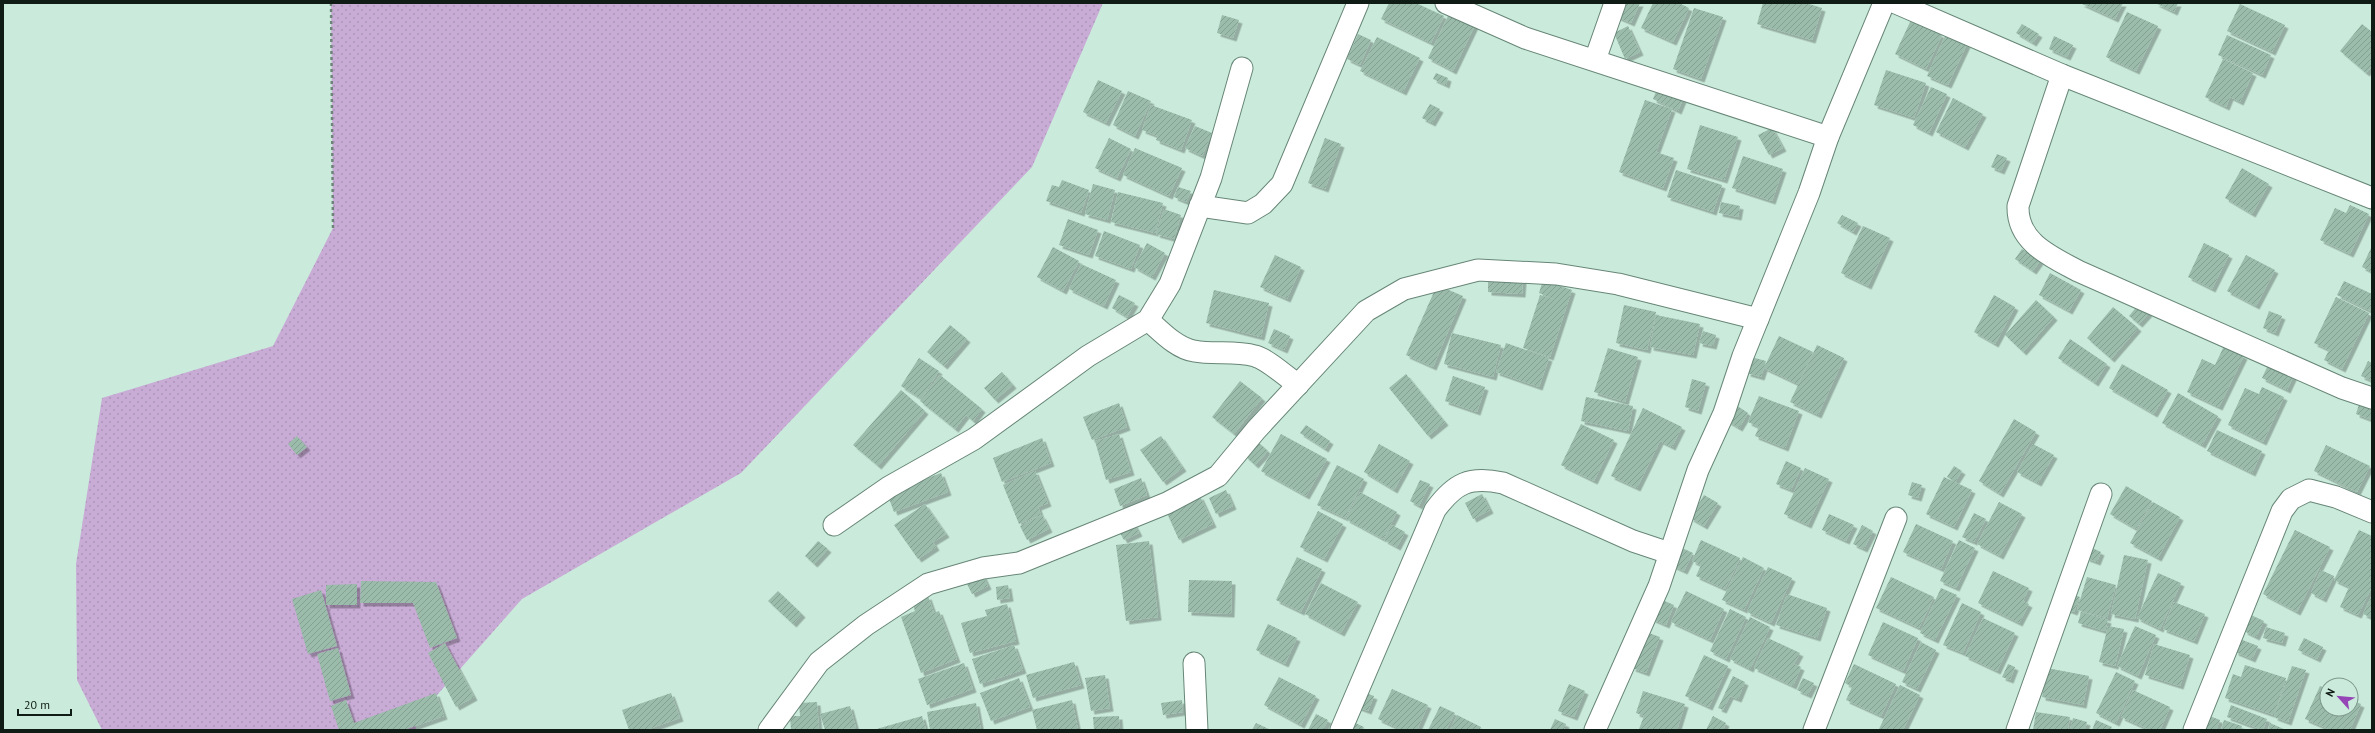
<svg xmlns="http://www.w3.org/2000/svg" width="2375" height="733" font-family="'PT Sans',sans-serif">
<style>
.grass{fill:url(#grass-dots)}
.building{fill:url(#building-hatch);filter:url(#shadow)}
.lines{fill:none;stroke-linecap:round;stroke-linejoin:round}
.street-casing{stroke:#678677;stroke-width:23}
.path{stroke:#6e8479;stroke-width:2.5;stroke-dasharray:3 3;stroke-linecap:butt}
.street{stroke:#fff;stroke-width:21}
</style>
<defs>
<pattern id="grass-dots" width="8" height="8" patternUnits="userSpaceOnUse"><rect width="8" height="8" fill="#c9acd6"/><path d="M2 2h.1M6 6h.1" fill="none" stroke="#ab93b7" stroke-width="1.8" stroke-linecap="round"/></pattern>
<pattern id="building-hatch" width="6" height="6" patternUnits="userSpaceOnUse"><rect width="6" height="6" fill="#9bbbab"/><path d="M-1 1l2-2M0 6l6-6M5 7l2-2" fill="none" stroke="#84a092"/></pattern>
<filter id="shadow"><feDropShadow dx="3.5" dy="3.5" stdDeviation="0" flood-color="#0004"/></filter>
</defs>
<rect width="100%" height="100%" fill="#caebdb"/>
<polygon class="grass" points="331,3 1103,3 1032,167 741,473 522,599 415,720 416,730 102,730 77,680 76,564 102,398 273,346 333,228"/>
<g class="building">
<polygon points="1389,3 1416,3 1444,16 1431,43 1381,19"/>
<polygon points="1621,3 1640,3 1631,23 1615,16"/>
<polygon points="1653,3 1679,3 1689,8 1673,42 1641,28"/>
<polygon points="1763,3 1806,3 1822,8 1812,40 1757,24"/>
<polygon points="2080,3 2123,3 2115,19"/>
<polygon points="2155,3 2178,3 2174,12"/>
<polygon points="2240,4 2285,25 2272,52 2227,31"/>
<polygon points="1694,8 1723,17 1701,79 1673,69"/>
<polygon points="1450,12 1475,25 1453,71 1428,58"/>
<polygon points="2127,12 2158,26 2136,71 2106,57"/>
<polygon points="1222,15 1239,20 1233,38 1217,33"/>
<polygon points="1911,20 1942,35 1926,69 1895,54"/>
<polygon points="2022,24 2039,34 2033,43 2016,33"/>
<polygon points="2362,24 2372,32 2372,66 2366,73 2340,51"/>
<polygon points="1628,26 1640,52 1625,59 1614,33"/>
<polygon points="1358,34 1371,40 1360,65 1347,59"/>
<polygon points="1946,34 1967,44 1948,85 1927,76"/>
<polygon points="2227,35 2271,55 2262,75 2218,55"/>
<polygon points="2054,36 2073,45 2067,57 2049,49"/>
<polygon points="1377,37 1420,58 1403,92 1360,71"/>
<polygon points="2223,59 2253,73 2240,102 2230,97 2226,107 2205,97"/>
<polygon points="1886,70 1926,83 1914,118 1874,105"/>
<polygon points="1436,73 1448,78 1446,85 1433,79"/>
<polygon points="1098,80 1122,91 1106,123 1083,112"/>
<polygon points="1658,87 1683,99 1678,111 1653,99"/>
<polygon points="1931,87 1947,94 1929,133 1913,125"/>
<polygon points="1128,91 1151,101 1135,136 1113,125"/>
<polygon points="1953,98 1983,114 1965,147 1936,132"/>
<polygon points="1645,100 1672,109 1656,152 1674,158 1663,188 1619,172"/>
<polygon points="1430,104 1440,109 1432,123 1422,118"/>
<polygon points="1151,105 1192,120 1181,150 1156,140 1158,136 1142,130"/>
<polygon points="1700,125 1738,137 1724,180 1687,169"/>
<polygon points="1195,126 1212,133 1202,156 1185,148"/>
<polygon points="1772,128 1783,148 1769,155 1758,135"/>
<polygon points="1109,138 1131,149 1117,178 1095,168"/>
<polygon points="1325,138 1341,144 1325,189 1308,183"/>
<polygon points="1135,148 1182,168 1169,196 1123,175"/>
<polygon points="1997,154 2007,158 2001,171 1991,167"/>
<polygon points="1743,156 1783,169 1772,201 1732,188"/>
<polygon points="2242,168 2269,184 2252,214 2225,198"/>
<polygon points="1676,170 1722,185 1713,212 1667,197"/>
<polygon points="1062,180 1089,190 1081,213 1046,201 1052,185 1059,187"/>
<polygon points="1093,184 1115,190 1107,220 1085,214"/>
<polygon points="1178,187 1191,191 1186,202 1174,197"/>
<polygon points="1118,192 1163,203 1155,233 1111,222"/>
<polygon points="1721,202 1740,206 1738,217 1719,213"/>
<polygon points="2350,205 2369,214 2350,254 2320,240 2335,208 2346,213"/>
<polygon points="1164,209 1181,215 1174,239 1156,234"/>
<polygon points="1842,215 1858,223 1853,232 1837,223"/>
<polygon points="1068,219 1098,230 1089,255 1059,245"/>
<polygon points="1863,226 1890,238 1868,286 1841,273"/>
<polygon points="1104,231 1140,245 1131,269 1095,256"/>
<polygon points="1147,243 1165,253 1152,277 1134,267"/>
<polygon points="2204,243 2229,255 2212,289 2188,277"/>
<polygon points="2372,246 2372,272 2362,267"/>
<polygon points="1053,247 1079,261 1063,291 1037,277"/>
<polygon points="2022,249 2040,261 2033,271 2015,259"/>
<polygon points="1275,255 1301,267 1287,299 1260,287"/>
<polygon points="2246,255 2275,270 2256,306 2227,291"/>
<polygon points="1081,264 1116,280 1104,306 1069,289"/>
<polygon points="2050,273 2081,290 2069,311 2039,295"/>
<polygon points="1488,277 1523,279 1522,294 1488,292"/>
<polygon points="1543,280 1572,290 1550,357 1523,348 1540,295 1556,300 1539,293"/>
<polygon points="2344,281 2372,294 2372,312 2337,295"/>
<polygon points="1437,285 1463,296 1433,367 1406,355"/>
<polygon points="1214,290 1269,303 1261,337 1206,323"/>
<polygon points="1119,295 1135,303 1127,317 1112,308"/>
<polygon points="1994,295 2015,307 1995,344 1974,332"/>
<polygon points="2336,297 2369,313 2342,369 2324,360 2329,350 2314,343"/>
<polygon points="2036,300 2054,317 2023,352 2005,335"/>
<polygon points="2139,304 2149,313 2139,324 2129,316"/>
<polygon points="1624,305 1656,312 1647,350 1616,343"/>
<polygon points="2113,307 2138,328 2111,359 2087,338"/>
<polygon points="2269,311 2282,316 2275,333 2263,328"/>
<polygon points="1656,315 1700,324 1693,355 1650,347"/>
<polygon points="950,325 967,339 944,366 927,352"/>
<polygon points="1274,329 1290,336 1284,350 1268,343"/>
<polygon points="1703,331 1716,335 1713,346 1699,343"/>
<polygon points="1452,333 1501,345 1493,377 1444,364"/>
<polygon points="1779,336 1813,352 1798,384 1764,368 1761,377 1747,373 1751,357 1766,361 1764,368"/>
<polygon points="2070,339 2107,364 2095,383 2058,358"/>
<polygon points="1506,343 1549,358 1539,387 1496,372"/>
<polygon points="1817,345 1844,358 1818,415 1790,402"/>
<polygon points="2224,346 2244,356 2219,407 2187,392 2202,359 2215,365"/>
<polygon points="1608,348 1638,357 1625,402 1594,392"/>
<polygon points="919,358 939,371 921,399 901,386"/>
<polygon points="2368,361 2372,363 2372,381 2361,376"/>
<polygon points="2269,363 2294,375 2287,390 2262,378"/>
<polygon points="2122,364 2168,390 2154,414 2109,388"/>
<polygon points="1002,372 1013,385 995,400 984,388"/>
<polygon points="1406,374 1445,422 1428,436 1389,388"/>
<polygon points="940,375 982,409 973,421 966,415 955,429 920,401"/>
<polygon points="1453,376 1485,387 1477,412 1445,401"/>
<polygon points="1692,379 1706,383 1698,411 1685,407"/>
<polygon points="1240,381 1262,398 1234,434 1212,417"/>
<polygon points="2262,387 2284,397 2263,442 2228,425 2245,388 2259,394"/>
<polygon points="901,390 925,411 878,466 853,445"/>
<polygon points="2178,393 2218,416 2202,445 2162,423"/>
<polygon points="1759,396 1799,411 1785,448 1755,436 1759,427 1748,422"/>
<polygon points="1586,397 1633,406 1628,431 1581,421"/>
<polygon points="2360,401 2372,405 2372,420 2356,414"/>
<polygon points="1119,403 1127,427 1092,440 1083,417"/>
<polygon points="1736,405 1748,413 1739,428 1727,421"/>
<polygon points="1643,408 1682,427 1672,447 1660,441 1637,488 1611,476"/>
<polygon points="2014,419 2036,432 2000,494 1979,481"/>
<polygon points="1581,424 1614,440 1594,481 1561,465"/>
<polygon points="1306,425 1330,441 1325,449 1300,433"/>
<polygon points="2217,430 2262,451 2252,473 2207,451"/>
<polygon points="1119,434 1131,472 1106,480 1095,441"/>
<polygon points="1281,434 1327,459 1306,496 1261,471"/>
<polygon points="297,436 307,447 297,455 288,444"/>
<polygon points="1161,436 1183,468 1163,482 1140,450"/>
<polygon points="1042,438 1051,463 1002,482 993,458"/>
<polygon points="1258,442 1268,451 1255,465 1245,456"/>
<polygon points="1379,444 1410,461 1394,490 1364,472"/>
<polygon points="2033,444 2054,455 2038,483 2017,472"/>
<polygon points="2326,445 2370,466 2357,492 2314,471"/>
<polygon points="1786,461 1801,468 1791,490 1776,484"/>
<polygon points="1337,465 1364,479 1345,518 1317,505"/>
<polygon points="1954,466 1962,471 1955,482 1947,477"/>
<polygon points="1805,468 1829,479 1808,525 1784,514"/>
<polygon points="1035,471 1048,503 1038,507 1041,515 1019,524 1003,485"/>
<polygon points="941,473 948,492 894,512 887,493"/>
<polygon points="1944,477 1972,490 1954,527 1926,514"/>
<polygon points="1141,478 1147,495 1120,506 1114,489"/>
<polygon points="1420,480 1430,484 1419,506 1410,501"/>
<polygon points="1912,482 1922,485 1918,498 1908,495"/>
<polygon points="2126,486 2152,501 2136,529 2110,514"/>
<polygon points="1226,490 1233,506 1216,514 1209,498"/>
<polygon points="1360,492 1397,512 1383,539 1346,519"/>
<polygon points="1482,494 1490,510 1473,519 1465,503"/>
<polygon points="1704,495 1718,503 1704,526 1690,518"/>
<polygon points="1200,496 1213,524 1179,540 1166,511"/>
<polygon points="1999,502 2022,514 2000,556 1977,544"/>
<polygon points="2153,502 2180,517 2158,558 2130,543"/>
<polygon points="925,504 946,534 933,542 936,547 918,559 894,525"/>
<polygon points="1318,511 1343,524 1324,559 1300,547"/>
<polygon points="1974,513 1986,519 1974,542 1962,537"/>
<polygon points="1829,514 1854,525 1846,541 1822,530"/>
<polygon points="1042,515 1049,529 1027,540 1020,526"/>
<polygon points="1132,520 1139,533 1124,540 1117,528"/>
<polygon points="1916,524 1953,541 1941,569 1903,552"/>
<polygon points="1392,525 1405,532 1397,547 1384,540"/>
<polygon points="1862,525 1873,531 1864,549 1853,544"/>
<polygon points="2295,530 2330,547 2297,612 2263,594"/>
<polygon points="2359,530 2372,536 2372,587 2358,615 2340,607 2349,587 2334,580"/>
<polygon points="1701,540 1740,558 1725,589 1696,576 1701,565 1692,561"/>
<polygon points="1959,540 1975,548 1956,588 1940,581"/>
<polygon points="818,541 828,549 814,564 805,556"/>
<polygon points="1149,541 1158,617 1126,621 1116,545"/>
<polygon points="1680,547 1693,553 1684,571 1671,565"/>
<polygon points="2090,547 2101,552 2097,562 2086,558"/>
<polygon points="2124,555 2148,560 2135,619 2111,614"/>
<polygon points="1297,557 1322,569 1301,612 1276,600"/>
<polygon points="1743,557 1764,568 1744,610 1722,600"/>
<polygon points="1768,567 1792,578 1771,623 1747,612"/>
<polygon points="2321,570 2334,576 2323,599 2311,593"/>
<polygon points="1993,571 2029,588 2023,601 2029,604 2019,623 1978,603"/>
<polygon points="982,573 988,586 972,594 966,582"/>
<polygon points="2158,573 2181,583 2160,629 2137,618"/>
<polygon points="1891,577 1934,597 1919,628 1876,608"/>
<polygon points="2087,577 2116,585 2107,618 2077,610"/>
<polygon points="1189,580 1232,581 1231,614 1188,612"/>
<polygon points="361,581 436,582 457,638 430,648 413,603 360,603"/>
<polygon points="1321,583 1358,602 1341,633 1305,614"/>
<polygon points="357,584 357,605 326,605 326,585"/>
<polygon points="1008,585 1010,598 997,600 996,587"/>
<polygon points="1941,588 1957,595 1935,640 1920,633"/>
<polygon points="321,590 337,646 308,654 292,599"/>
<polygon points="778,591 802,614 793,624 768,601"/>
<polygon points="1686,591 1724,609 1710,640 1671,622"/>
<polygon points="1787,594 1827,608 1817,638 1776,625"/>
<polygon points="2071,594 2080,597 2074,612 2066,609"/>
<polygon points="2372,595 2372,618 2363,614"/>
<polygon points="928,596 934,613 939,611 957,659 921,673 901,617 915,611 912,602"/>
<polygon points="1660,599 1674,605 1666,625 1652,619"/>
<polygon points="2174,602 2205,614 2194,641 2163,629"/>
<polygon points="1962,603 1981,612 1963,653 1943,645"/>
<polygon points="1007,604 1016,641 970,653 961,623 987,616 985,610"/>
<polygon points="1730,609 1746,617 1726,659 1710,651"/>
<polygon points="2081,612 2108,620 2105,631 2078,623"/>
<polygon points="2251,615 2264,621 2256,637 2244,631"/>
<polygon points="1750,617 1770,627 1750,669 1730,659"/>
<polygon points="1983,618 2015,633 1997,671 1965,656"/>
<polygon points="1883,622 1918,638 1903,671 1868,655"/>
<polygon points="1268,624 1297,638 1285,664 1256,650"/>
<polygon points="2108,626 2124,629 2115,666 2099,662"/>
<polygon points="2135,626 2156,635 2138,676 2117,666"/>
<polygon points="2266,627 2285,633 2282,643 2263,638"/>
<polygon points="1646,632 1660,637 1646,673 1632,668"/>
<polygon points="1768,638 1800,653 1794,664 1801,667 1793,686 1754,668"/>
<polygon points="2304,638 2323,647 2317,659 2298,650"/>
<polygon points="2240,639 2258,646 2252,659 2235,652"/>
<polygon points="1921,642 1936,650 1917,689 1902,682"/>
<polygon points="445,643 474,697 456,707 428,653"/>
<polygon points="2154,644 2190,655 2180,686 2145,675"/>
<polygon points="1014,645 1023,670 980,684 972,659"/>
<polygon points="338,648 351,695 330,701 317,654"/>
<polygon points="1704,655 1728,666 1709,707 1685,696"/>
<polygon points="1074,662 1081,685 1033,698 1026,675"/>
<polygon points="964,663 973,689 927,705 918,679"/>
<polygon points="1854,664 1896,684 1881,716 1846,700 1852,687 1845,683"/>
<polygon points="2008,664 2015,667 2010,680 2002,677"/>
<polygon points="2245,665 2286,678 2274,715 2225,698 2233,674 2241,677"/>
<polygon points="2292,666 2306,670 2288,722 2274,717"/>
<polygon points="2047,668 2089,676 2083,705 2042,697"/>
<polygon points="2116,672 2135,681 2116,723 2096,713"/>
<polygon points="1105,675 1110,708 1091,711 1085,678"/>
<polygon points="1733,676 1745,682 1738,699 1730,696 1723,710 1718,708"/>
<polygon points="1279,677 1316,696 1301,725 1264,705"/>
<polygon points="1019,678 1030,707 991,721 980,693"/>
<polygon points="1803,678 1814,683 1808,695 1797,690"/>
<polygon points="1569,684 1585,691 1574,717 1558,711"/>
<polygon points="1900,685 1920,695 1903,730 1882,730 1879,729"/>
<polygon points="2320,686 2327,689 2327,709 2351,709 2351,700 2361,704 2350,730 2331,730 2305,719"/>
<polygon points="1392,689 1428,705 1417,730 1402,730 1378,719"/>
<polygon points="2133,690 2170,707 2160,730 2150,730 2121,717"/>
<polygon points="1643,691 1685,704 1677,730 1639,729 1644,716 1636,713"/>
<polygon points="1363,692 1374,696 1368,711 1357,707"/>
<polygon points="436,693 444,716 404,730 339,730 331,706 346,700 354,723"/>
<polygon points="671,693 680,718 646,730 629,730 622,710"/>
<polygon points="1072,700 1078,730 1037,730 1032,710"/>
<polygon points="1182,700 1183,712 1163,715 1161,703"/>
<polygon points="817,702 819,730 791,730 790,716 800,716 799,703"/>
<polygon points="976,703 981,730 930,730 927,712"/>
<polygon points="2231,705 2267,719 2263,730 2227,717"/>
<polygon points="850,706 856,728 825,730 820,714"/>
<polygon points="1440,706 1455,713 1446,730 1428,730"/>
<polygon points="2036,712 2070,717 2068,730 2033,730"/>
<polygon points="1316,714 1328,720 1323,730 1308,730"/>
<polygon points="1457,715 1481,727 1479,730 1450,730"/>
<polygon points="2207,715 2220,720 2216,730 2201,730"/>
<polygon points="922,716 926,730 873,730"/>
<polygon points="1119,716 1120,730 1094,730 1093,717"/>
<polygon points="1713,716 1726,723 1723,730 1706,730"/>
<polygon points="2073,718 2087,722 2085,730 2070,730"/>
<polygon points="1555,719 1566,724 1564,730 1550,730"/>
<polygon points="2096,720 2112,727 2110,730 2092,730"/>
<polygon points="2224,720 2242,726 2241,730 2221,730"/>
<polygon points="1351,721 1364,727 1362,730 1347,730"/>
<polygon points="1256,723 1271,730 1252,730"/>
<polygon points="2270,723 2286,730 2268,730"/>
</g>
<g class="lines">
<g class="street-casing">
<g id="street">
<polyline points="1446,3 1525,38 1828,137"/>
<polyline points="1896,3 2062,75 2372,198"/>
<polyline points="1595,60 1615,3"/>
<path d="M2062 75 2018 206C2017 242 2050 256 2078 271L2342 388 2372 398"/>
<polyline points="1200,206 1248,213 1263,204 1282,184 1358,3"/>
<path d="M1148 320C1161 331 1176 348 1194 351 1214 355 1234 350 1255 356 1267 359 1287 377 1298 385"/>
<polyline points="834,525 889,487 974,439 1088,356 1148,320 1170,284 1211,178 1242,68"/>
<polyline points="1194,663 1197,730"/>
<polyline points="769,730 819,662 866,625 928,584 983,568 1019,563 1167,503 1218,476 1256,430 1366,311 1404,289 1478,270 1556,274 1618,284 1758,319"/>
<path d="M1341 730 1435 510C1455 483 1469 476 1503 483L1633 541 1669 553"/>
<polyline points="1595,730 1659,586 1698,470 1724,413 1743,356 1809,193 1828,137 1884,3"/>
<polyline points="1814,730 1896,518"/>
<polyline points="2017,730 2101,494"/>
<polyline points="2194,730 2282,511 2291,499 2309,490 2336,497 2372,512"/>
</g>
</g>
<polyline class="path" points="331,3 333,228"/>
<use href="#street" class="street"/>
</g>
<rect width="2375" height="733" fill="none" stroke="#0f1b15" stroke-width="8"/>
<g transform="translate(2339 697) rotate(297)"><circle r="19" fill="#caebdb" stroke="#7f988c"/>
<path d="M0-3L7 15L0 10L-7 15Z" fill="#9545b5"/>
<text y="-6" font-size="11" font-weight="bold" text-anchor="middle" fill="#0f1b15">N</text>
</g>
<path d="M18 709v6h53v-6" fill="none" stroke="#0f1b15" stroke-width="2"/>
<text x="24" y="709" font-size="12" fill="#0f1b15" stroke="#caebdb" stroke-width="3" paint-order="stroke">20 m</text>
</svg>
